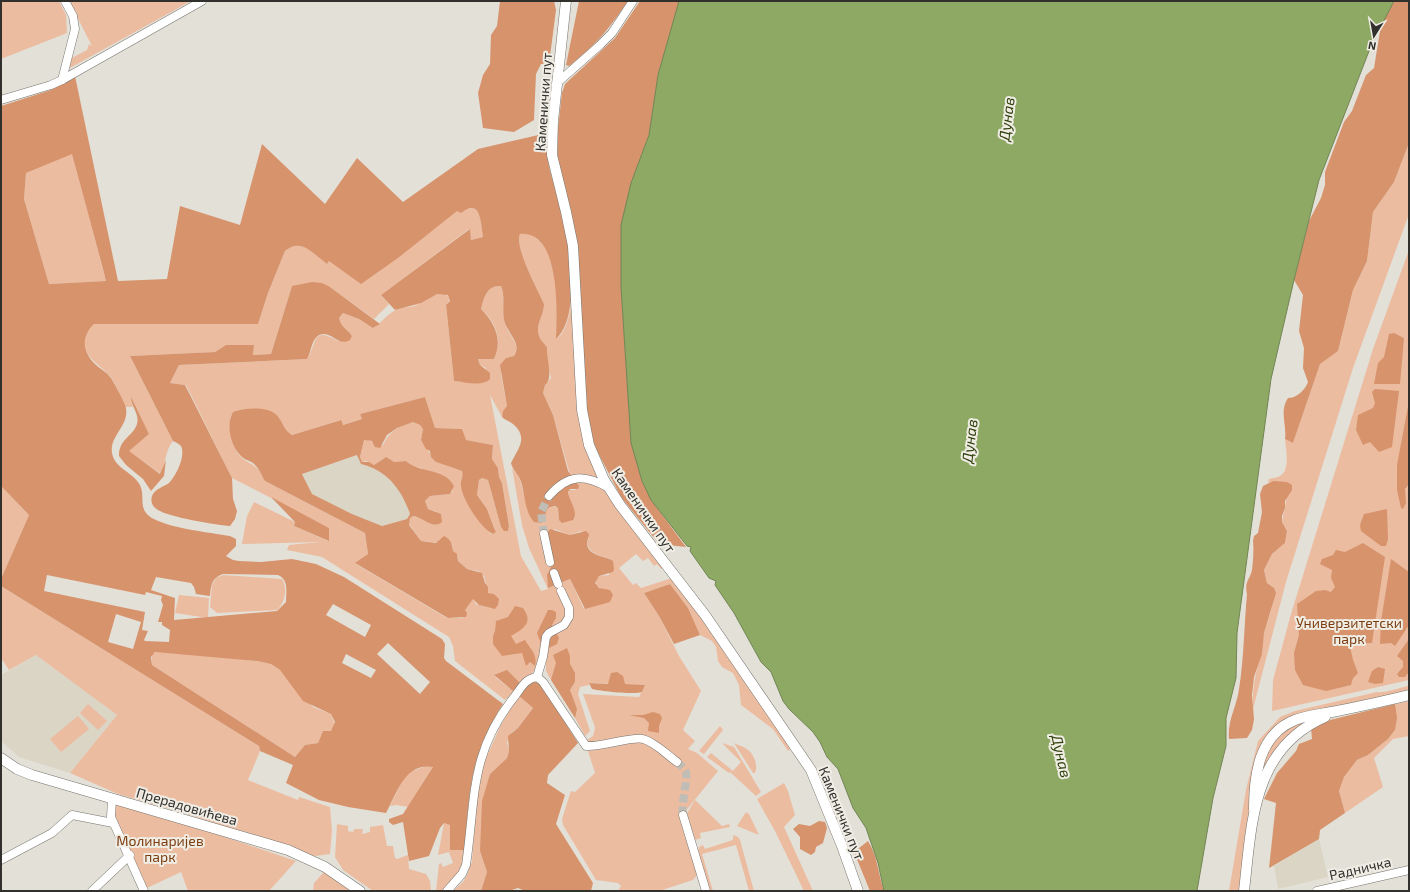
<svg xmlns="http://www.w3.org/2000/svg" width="1410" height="892" font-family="'Exo 2',sans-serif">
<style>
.built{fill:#dbd5c6}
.green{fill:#ecbca1;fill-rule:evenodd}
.forest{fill:#d7936c;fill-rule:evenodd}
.water{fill:#8ea964;stroke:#728554}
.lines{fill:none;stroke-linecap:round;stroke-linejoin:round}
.minor-tunnel{stroke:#bfbdb6;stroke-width:8;stroke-dasharray:8 4;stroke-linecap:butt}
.minor-casing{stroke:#75736c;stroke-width:9}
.major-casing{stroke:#75736c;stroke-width:11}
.minor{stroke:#fff;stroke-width:8}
.major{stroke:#fff;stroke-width:10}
.labels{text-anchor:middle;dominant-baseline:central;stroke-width:4;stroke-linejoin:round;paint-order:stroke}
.street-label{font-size:14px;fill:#31302d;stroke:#f0ede5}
.park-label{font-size:14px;fill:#7b3d10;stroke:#f0ede5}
.water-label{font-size:15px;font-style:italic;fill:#31420f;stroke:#f0ede5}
</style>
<rect width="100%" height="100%" fill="#e3e0d8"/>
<g class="built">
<polygon points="358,455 361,464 375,467 395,485 404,496 410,514 407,519 382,526 352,514 312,494 302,474"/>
<polygon points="36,655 117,715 70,773 19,757 1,741 1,675"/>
<polygon points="1319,839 1328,877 1278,889 1274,866"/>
</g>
<g class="green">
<polygon points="1,1 59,1 66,15 67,33 1,59"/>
<polygon points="69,1 191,1 68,69 70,59 87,50 89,44 92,46"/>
<path d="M1409 143V214L1353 368 1286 582 1253 709C1252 689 1255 674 1261 655 1263 648 1262 640 1264 633 1268 618 1275 604 1274 588L1267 583 1264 570 1272 554 1285 543 1287 531 1282 522 1287 496 1273 481 1268 483 1269 479C1272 478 1275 478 1278 477 1291 473 1286 450 1285 439L1293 443 1320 363 1338 351 1353 290 1367 261 1373 212 1394 182Z"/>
<polygon points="72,153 106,281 49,284 24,199 26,173"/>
<path d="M473 208C483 214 482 226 483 237L471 240 469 229 381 295 389 304 374 319 330 287 292 286 271 354 253 355 254 345H226L215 352 130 356 173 441C165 451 166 462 161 474L128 451 149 434 131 401 133 407H125C121 397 116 384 110 376 95 360 70 349 94 324H258L268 293 285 251C301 237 313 254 327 264L329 261 388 264 457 210Z"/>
<path d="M527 233C562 245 557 309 557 339 568 329 569 314 572 300L586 446 663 567 661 569 657 564 654 566 648 558 643 561 636 554 619 568 633 585 636 583 641 588 672 578 686 593 791 748 788 751 773 729 741 705 739 685 733 673 722 667 718 661 716 647 712 641 700 635 688 608 670 584 644 593 659 616 679 656 701 691 683 730 695 741 688 749 697 753 718 771 681 817 698 874 693 880 659 891H618L621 886 618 883 596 880 563 825 562 819 571 791 575 792 595 773 588 751 618 746 646 737 591 743 587 740 593 736 595 728 596 730 583 694 639 697 645 685 590 683 589 685 580 687 578 694 590 731 585 736 575 718 570 690 575 682 551 680 546 671V659L521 684 494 676 514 692 505 700 455 661 453 646 449 637 322 557 287 550 289 545 320 542 242 544 247 516 254 502 295 522 294 526 328 541 329 528 232 478 186 385 170 383 179 365 307 359C318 342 311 326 338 341L352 336 339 322V318L343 313 359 319 374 328C381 323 388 313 396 310 401 307 408 308 414 306 424 302 442 284 450 299L446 306 454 381 482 383 486 368 480 365 478 358 494 359C503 340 496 322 481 309 484 297 487 285 501 286 506 299 501 313 506 326 510 338 521 343 514 356L506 358 501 374 507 406 503 412 502 417 490 395 521 556 541 591 548 589 529 548 522 525 512 468 519 477 526 501 541 523 545 519 546 510 552 506 558 508 559 520 568 495 569 490H576L569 471 553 415 543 393 545 385 551 378 546 358 547 347C544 343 540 340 539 337 535 324 544 316 544 304 538 290 514 247 520 234ZM425 397 435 428 462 429 465 440 493 445 492 459 498 468 499 477 502 483 509 526 508 531 501 527 488 480 482 478 479 480 477 495 487 509 494 528 496 532 491 534 477 518 461 482 463 474 462 471 436 462 421 440 423 429 420 425 413 422C399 426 389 431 383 445L364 439 360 457 362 462 366 461 374 465 384 458 394 462 406 461 411 466 421 468 453 490 450 494 430 496 425 501 428 509 437 512 427 522 423 519 413 516 410 517 409 524 421 541 452 544 453 551 458 557V561L467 569 478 571 484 576 488 593 491 594 490 608 476 604 473 598 465 610 463 618H447L356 564 368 554 365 533 265 481C256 462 254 468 241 457 231 447 228 428 231 415 250 404 261 410 279 418L283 428 292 435 340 420 342 425 362 419 360 414ZM554 529 570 535 581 531 589 538 587 543C590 556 604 555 613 561L609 575 599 576 596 579V586L604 590 584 609 570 579 548 588 554 561Z"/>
<polygon points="1409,250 1409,680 1272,711 1273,680 1291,614 1373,349"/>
<polygon points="1,486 29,515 1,579"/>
<path d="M223 575 282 579C288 588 285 603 277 610L217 613 210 607 212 585 216 578Z"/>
<polygon points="1,586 259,746 260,751 248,780 298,800 299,797 330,807 332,831 330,854 315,856 184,813 118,794 70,773 117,715 36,655 9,670 1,658"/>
<polygon points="179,595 209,598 208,618 175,613"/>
<polygon points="159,651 257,661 271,664 280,670 313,707 331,714 335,725 331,731 323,731 318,743 305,745 295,757 152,665 152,654"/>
<path d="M1409 686V695L1296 720 1267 746 1240 891H1229L1246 790 1258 741 1280 717 1295 711 1377 692C1383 694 1401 687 1409 686Z"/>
<polygon points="518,695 533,708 518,728 512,732 507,743 509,750 507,758 490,774 480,851 487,872 481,891 453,891 463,882 468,873 472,861 477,794 484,762 501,725"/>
<polygon points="1409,701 1409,736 1393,739 1374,758 1383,787 1345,813 1339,791 1344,777 1357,760 1368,755 1388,739 1395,730 1395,704"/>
<polygon points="88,704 107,721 98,730 80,713"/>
<polygon points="78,716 89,729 61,752 50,739"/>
<path d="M1319 717 1302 727 1261 782C1261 761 1271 738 1290 727 1299 722 1310 720 1319 717Z"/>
<polygon points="720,726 723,730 704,754 699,751"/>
<polygon points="722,743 734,747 761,792 756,796 730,772 729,773 707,757 711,753 733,771 741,762"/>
<path d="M734 743C745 748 750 748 755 760 756 765 757 768 755 773H753Z"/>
<polygon points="426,766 433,767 408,807 396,805 390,806 404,777 410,772"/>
<polygon points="784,783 788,791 795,815 784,827 813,891 804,891 775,831 757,799"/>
<polygon points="695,800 722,826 729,824 730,827 700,833 701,838 695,840 686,815"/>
<polygon points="116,805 181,822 296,861 269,891 188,891 181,872 149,887 143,888 110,812"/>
<polygon points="746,812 749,814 759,835 737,826"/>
<polygon points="444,823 450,825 465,850 462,870 443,891 436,891 439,864 441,863 443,867 453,863 449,852 438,855"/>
<polygon points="337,824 348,826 348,831 353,832 354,829 363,829 362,834 370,832 370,827 383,825 387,846 393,846 395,858 397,859 408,855 409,869 426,874 430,881 431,891 373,891 343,870 335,857"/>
<polygon points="733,835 738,837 740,840 754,891 749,891 736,845 702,854 713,891 710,891 698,851 699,847 703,845 705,849 733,840"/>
<polygon points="324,872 356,891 313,891 314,883"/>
</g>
<g class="forest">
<polygon points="500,1 554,1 556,10 549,64 541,64 536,74 534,120 514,132 483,128 478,93 483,75 490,64 491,35 497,26"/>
<path d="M579 1H628C608 30 597 44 569 66L566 65Z"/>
<polygon points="640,1 679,1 658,75 649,135 631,183 621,258 621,287 631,443 642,481 651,500 686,547 659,544 621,497 593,443 587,408 578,253 558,166 557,137 562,93 565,84 615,38"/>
<path d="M1394 1H1409V143L1394 182 1373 212 1367 261 1353 290 1338 351 1320 364 1293 443 1285 439C1287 425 1279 411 1288 398 1297 398 1305 390 1308 382L1303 368 1304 348 1299 331 1303 295 1294 280 1309 221 1321 198 1325 185V172L1344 122 1352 111 1366 75 1374 68 1381 25Z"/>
<path d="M75 76 118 281 167 279 180 206 240 225 262 144 325 204 357 158 403 202 478 149 547 133C550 144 547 155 549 166 552 182 560 197 563 213 570 243 581 317 556 339 557 313 561 230 520 234 514 247 538 290 544 304 544 316 535 324 539 336 540 340 544 343 547 347 546 358 554 379 545 385L543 393 553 415 568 471 579 486 578 489H570L568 492C569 501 579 512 573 520L562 523 559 520 558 508 555 506C544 507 547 513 544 521L541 523 534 522C523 510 526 491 519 477 516 472 512 468 511 463 518 448 529 438 513 424 509 421 505 420 502 417L503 411 507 406 500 365 506 358 514 356C522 343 509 335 505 323 501 311 506 298 501 286 487 285 484 297 481 309 495 323 503 340 494 359H478L480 365 490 373V379C482 387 465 382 454 381L446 305 450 301 448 295 437 294 421 303 395 310 381 295 470 229 471 240 483 237C481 224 481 197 461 213L457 211 398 258 361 284 329 261 327 264C313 254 301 237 285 251L268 293 258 324H94C81 337 82 351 95 364 100 369 107 372 111 378 116 386 121 396 125 405 132 424 109 435 112 453 114 467 131 472 138 482 146 492 139 504 146 513 156 527 213 533 230 536L236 539V546L226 556 233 560 239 561 261 562 292 559 316 564 344 577 442 639 445 644 444 658 446 661 503 704C470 756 469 791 465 850H450V825L444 823 440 828 429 856 409 861 403 822 393 825 389 822V819L403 814 433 767C405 762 397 793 386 813L348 807 319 800 286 783 293 765 260 751 259 746 1 586V579L29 515 1 486V106L51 90ZM72 154 103 269 106 281 49 284 24 199 26 173ZM223 574 278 575C289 580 286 591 286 602L277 611 174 620 175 598 151 590 156 577 191 583 194 587 196 594 210 596C211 584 212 578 223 574ZM47 575 145 595 146 592 162 596 161 600 163 605 158 622H162V625L170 630 169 642 145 641 144 640 148 631 142 630 145 612 44 591ZM333 604 371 625 365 637 326 615ZM116 614 141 622 133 649 108 642ZM388 643 430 682 420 694 377 654ZM155 652 257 661 271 664 280 670 303 701 331 714 335 722 331 731H323L318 743 305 745 295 757 152 665 151 657ZM346 654 376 670 371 678 342 663Z"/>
<path d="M312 282 322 283 330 287 380 324 373 328 359 319 343 313 339 318C340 326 348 330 352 336L350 340C340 346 334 335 324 334 311 334 312 352 307 359L179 365 170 383 185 385 232 478 233 499 237 511 235 519 230 526C215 525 169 517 158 510 153 507 150 502 152 496 155 489 163 487 169 483 176 476 186 456 181 446 179 444 176 442 173 441L130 356 215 352 226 345H254L253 355 271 354 292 286Z"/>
<polygon points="1394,333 1404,338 1400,384 1374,384 1378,363 1384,357 1389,334"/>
<polygon points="1375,389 1399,391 1392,447 1379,452 1370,442 1363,445 1356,430 1358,415 1373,408 1375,403 1372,392"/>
<path d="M131 397 149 434 129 451 160 474 166 460 164 476 151 491 143 479 126 465 119 456C119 438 133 437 137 424 140 414 131 407 131 397Z"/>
<path d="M425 397 435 428 462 429 466 440 493 445 492 459 498 468 499 477 502 483 509 526 508 531H504L501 527 488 480 482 478 479 480 477 495 487 509 494 528 496 532 493 534C481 529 462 499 461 486 460 480 464 477 462 471L436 462 431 457 430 451 426 449 421 440 423 429 420 425 413 422 397 428 387 435 380 448 375 447 372 441 364 440 360 457 362 462H369L374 465 386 457 394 462 406 461C420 474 444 467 454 486L450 494 430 496 425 501 428 509 441 514 442 522C432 530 423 517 413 516L410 518 409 525 421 541 436 543 444 536C451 539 452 544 453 551L457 554 458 561 467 569 482 573 485 583 488 587V593L494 594 499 599 498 605 495 609 479 605 473 599 465 610 467 613 466 617 448 618 355 563 368 554 365 533 265 481C261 474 259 468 253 463 248 460 243 459 240 455 230 445 226 424 233 412 245 408 271 405 279 418 284 425 284 430 292 435L341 420 343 425 362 419 360 414ZM357 455 361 464C387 470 402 490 410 514L407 519 382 526 352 514 312 494 302 474Z"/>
<polygon points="1409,401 1409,484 1405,489 1406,503 1403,509 1401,508 1397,490 1397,465"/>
<path d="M1273 481 1287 482 1292 485V490L1285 501V508L1282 516V522L1287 531 1285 543 1272 554 1264 570 1267 583 1274 588 1276 593 1264 633 1262 654 1254 677 1252 695 1254 719 1252 730 1247 738 1229 739C1227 721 1237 706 1239 689 1244 658 1244 626 1247 594 1244 581 1250 580 1252 570 1253 561 1254 550 1253 541L1254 536 1258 533 1262 512 1260 494 1263 486Z"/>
<polygon points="271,497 329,528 329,541 294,526 295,522"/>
<polygon points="1387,509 1388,539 1386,546 1381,546 1361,531 1360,525 1364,514"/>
<path d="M550 529 570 535 586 531 589 534C589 537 587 540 587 544 588 556 606 556 613 561L614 569 613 572 599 576 595 583 599 588 610 590 613 595 610 602 585 609 570 579 548 588 547 575 554 561 546 534Z"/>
<polygon points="1363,543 1385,557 1372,643 1355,644 1350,647 1353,660 1358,673 1353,678 1351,685 1326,691 1303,685 1295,670 1294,653 1299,635 1297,604 1316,591 1325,590 1331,592 1335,587 1331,578 1332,570 1320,564 1322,559 1333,555 1336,550 1345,552"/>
<polygon points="1391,559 1409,572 1409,625 1395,646 1391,643 1380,644 1381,621"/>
<polygon points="670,584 688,608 700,635 674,644 659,616 644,593"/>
<path d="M515 606 523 608C534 623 523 629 511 636L516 644 525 640C530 649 538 654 535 666L530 662 526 666 522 653 502 656 493 644V636L495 631 496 621 508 617Z"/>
<polygon points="548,610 552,610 556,612 556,618 552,625 559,638 557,644 547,649 541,644 537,633"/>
<polygon points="1409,639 1409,672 1405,677 1399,677 1397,674 1403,667 1403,661 1397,656"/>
<polygon points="567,648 570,656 570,664 575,673 575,682 570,690 577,709 575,718 551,680 556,663 553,655"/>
<polygon points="1378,667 1385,669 1383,683 1375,684 1368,682 1372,671"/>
<polygon points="507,670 521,684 514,692 494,675"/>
<path d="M617 672 623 676 625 684 645 685 642 692C635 695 600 691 592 689L589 683 608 684 611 673Z"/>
<polygon points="532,681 541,684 578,743 548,775 547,783 565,795 556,824 593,883 591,891 525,891 518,888 509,891 481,891 487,872 480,851 482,801 490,774 507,758 509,751 508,736 518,728 533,708 518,695"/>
<polygon points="1395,704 1397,718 1395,730 1388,739 1368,755 1357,760 1344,777 1339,791 1345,813 1320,830 1319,839 1269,868 1276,803 1264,799 1277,773 1296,751 1299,744 1312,739 1311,728 1330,720"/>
<polygon points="653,712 660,714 662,718 659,726 659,733 648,731 649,723 644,718 629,715 643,715"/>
<polygon points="819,821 825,822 827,828 823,843 816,847 815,852 811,855 800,849 800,837 793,829 799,824 810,826"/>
<path d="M868 841C878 857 878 874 884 891H870L854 852Z"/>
</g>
<polygon class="water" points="679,1 1394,1 1371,46 1319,180 1294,280 1271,379 1237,633 1236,678 1226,718 1226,746 1213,798 1197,891 884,891 878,863 866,828 853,808 838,769 827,757 820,742 813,732 789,709 783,701 771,672 761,662 734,613 715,585 716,581 709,578 690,551 691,547 687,546 651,500 642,481 631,443 621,287 621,225 631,183 649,135 658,75"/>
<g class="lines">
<g class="minor-tunnel">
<polyline points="544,534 541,512 549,496"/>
<path d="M677 762C680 765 684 768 686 772 688 780 681 802 683 815"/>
</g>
<g class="minor-casing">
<g id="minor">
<polyline points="62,80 75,29 73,16 65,1"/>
<polyline points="557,83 600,45 612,33 633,1"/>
<polyline points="1,100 51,85 62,80 202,1"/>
<path d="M549 496C568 474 584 474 609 488"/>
<polyline points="544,534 550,562"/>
<polyline points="554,573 558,584"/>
<polyline points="537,677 543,657 546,637 549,633 564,625 569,617 569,608 561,591"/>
<polyline points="112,799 111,817 144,891"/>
<polyline points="683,815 706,891"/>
<polyline points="1,860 52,833 72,815 113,823"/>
<polyline points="92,891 130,855"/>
<path d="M447 891 462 874 466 865C476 798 469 753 515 696 521 688 526 678 537 677L543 682 586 746C602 747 632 736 643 739 655 742 667 755 677 762"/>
<polyline points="1317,891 1409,870"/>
</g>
</g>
<g class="major-casing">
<g id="major">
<polyline points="566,1 553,121 552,155 566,212 573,246 582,410 589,445 604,480 620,505 705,615 811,770 842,846 858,891"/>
<polyline points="1,758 17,769 32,775 288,850 325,867 360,891"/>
<path d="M1254 809C1254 775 1259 734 1295 720 1308 715 1323 714 1337 711 1361 706 1385 701 1409 695"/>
<path d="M1244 891C1252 822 1252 749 1325 717"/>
</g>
</g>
<use href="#minor" class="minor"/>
<use href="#major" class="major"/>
</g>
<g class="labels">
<g class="street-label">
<text transform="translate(543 102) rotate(-86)">Каменички пут</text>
<text transform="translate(644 510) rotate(55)">Каменички пут</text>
<text transform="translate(187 806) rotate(16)">Прерадовићева</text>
<text transform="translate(842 813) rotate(68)">Каменички пут</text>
<text transform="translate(1360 868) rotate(-13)">Радничка</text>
</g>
<g class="park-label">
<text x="1349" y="622">Универзитетски<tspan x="1349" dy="16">парк</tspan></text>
<text x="160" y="840">Молинаријев<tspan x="160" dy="16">парк</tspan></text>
</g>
<g class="water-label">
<text transform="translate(1006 119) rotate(-83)">Дунав</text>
<text transform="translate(969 441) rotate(-83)">Дунав</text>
<text transform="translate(1062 756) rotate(77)">Дунав</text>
</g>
</g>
<rect width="1410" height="892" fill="none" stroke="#31302d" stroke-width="4"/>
<g transform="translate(1374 36) rotate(191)" stroke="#f0ede5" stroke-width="3" paint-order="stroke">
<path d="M0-3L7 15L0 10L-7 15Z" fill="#31302d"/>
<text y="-6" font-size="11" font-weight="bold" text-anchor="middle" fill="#31302d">N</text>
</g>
</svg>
